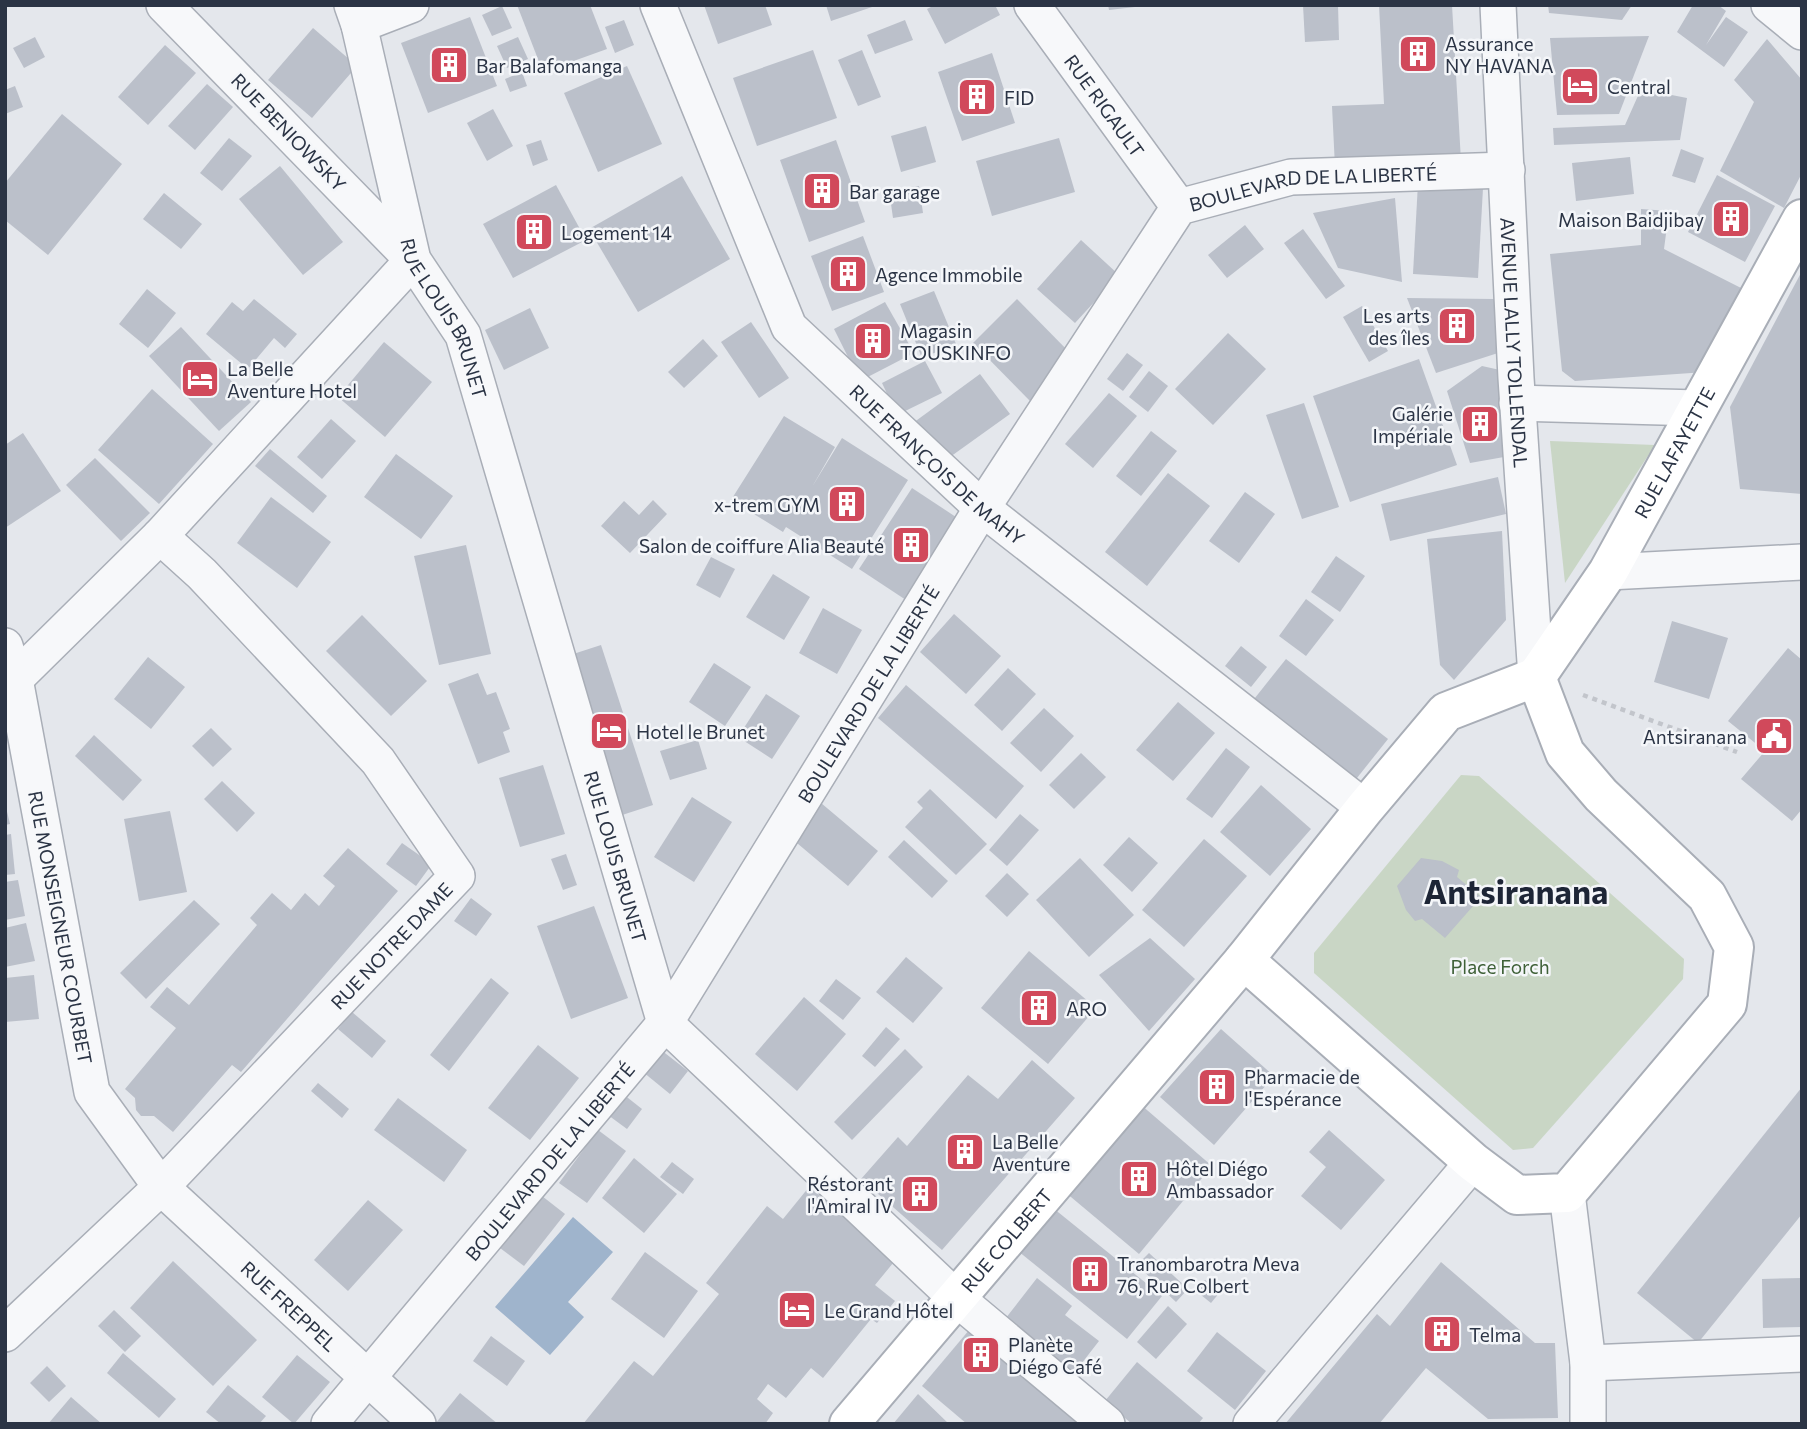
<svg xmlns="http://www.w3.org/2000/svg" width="1807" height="1429" font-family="Commissioner,sans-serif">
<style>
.green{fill:#c9d6c5}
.water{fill:#9fb4cc}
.building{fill:#bbc0ca}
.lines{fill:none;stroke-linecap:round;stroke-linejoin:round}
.street-casing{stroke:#a9aeb7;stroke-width:38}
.secondary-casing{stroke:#a9aeb7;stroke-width:42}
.path{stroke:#c2c5cb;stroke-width:4.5;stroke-dasharray:5 5;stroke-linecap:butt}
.street{stroke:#f7f8fa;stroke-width:35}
.secondary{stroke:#fff;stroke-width:38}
.labels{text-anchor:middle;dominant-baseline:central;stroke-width:5;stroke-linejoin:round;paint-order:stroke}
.poi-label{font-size:19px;fill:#2b3445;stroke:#f4f6f9;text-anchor:start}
.street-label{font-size:19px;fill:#2b3445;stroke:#f4f6f9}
.park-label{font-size:19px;fill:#3f6138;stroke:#f4f6f9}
.town-label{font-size:33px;font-weight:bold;fill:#1d2536;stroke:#f4f6f9}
</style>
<rect width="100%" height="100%" fill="#e4e7ec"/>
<g class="green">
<polygon points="1550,441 1655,445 1565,583"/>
<polygon points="1461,775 1479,776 1684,959 1683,979 1533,1148 1513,1150 1314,973 1314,953"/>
</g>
<polygon class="water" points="573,1217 613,1252 568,1302 584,1317 550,1355 495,1307"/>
<g class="building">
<polygon points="517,5 590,5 607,49 543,72"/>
<polygon points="704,5 765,5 772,25 718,44"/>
<polygon points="826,5 875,5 875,6 831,21"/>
<polygon points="935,5 995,5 1000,15 945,44 927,9"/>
<polygon points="1108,5 1135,5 1135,7 1109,10"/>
<polygon points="1303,5 1338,5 1339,40 1305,42"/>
<polygon points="1379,5 1452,5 1461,161 1335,167 1332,106 1384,104"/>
<polygon points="1548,5 1632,5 1622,20 1549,13"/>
<polygon points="1693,5 1718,5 1726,11 1706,45 1726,17 1748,32 1724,67 1677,32"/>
<polygon points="502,6 512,28 492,36 482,15"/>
<polygon points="470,17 497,86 428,113 401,43"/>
<polygon points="624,20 634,45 615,53 605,27"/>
<polygon points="905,20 913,40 875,54 867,35"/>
<polygon points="313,28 357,66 312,118 268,80"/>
<polygon points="1649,36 1619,114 1557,115 1550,38"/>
<polygon points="35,37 45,57 24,68 13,48"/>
<polygon points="518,37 528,59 507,68 497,46"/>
<polygon points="1767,39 1802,80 1802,173 1784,208 1720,171 1754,102 1734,80"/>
<polygon points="165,45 196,73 148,125 118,97"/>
<polygon points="813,50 837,118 757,146 733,78"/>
<polygon points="862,50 881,97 858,106 838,60"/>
<polygon points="992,53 1015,123 962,141 938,72"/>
<polygon points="627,66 662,144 598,172 564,93"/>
<polygon points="522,72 527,86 510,92 505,79"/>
<polygon points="207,84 233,107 195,150 168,126"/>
<polygon points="15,86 23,107 5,114 5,90"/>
<polygon points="1641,89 1687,98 1680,140 1554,145 1553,128 1625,125"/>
<polygon points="493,109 513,146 487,161 467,123"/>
<polygon points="62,114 122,164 48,255 5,220 5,183"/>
<polygon points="926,126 936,162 901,172 891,136"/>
<polygon points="229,138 252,156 222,191 200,173"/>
<polygon points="1059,138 1075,192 992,216 976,161"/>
<polygon points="541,140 548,160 533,166 526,145"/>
<polygon points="836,140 865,222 809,242 780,160"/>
<polygon points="1681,149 1704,158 1695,183 1672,176"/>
<polygon points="1630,157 1634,194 1576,201 1572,163"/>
<polygon points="280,166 343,242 303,275 239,199"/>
<polygon points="1717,175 1775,206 1745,262 1688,232"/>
<polygon points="682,176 730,259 638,312 589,229"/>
<polygon points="1418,183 1483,188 1478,278 1413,274"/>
<polygon points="556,185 586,240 513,278 483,224"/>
<polygon points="919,186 923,213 893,218 889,190"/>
<polygon points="164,193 202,224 181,249 143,219"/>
<polygon points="1395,198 1402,282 1338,268 1313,213"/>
<polygon points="1641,209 1669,211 1664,249 1747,291 1706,372 1575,381 1562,371 1550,254 1641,245"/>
<polygon points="1245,225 1264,249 1227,278 1208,255"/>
<polygon points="1303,229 1345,286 1326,299 1284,243"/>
<polygon points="863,236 884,292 832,311 811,256"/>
<polygon points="1081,240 1119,275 1075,323 1037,289"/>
<polygon points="1802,271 1802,494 1740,489 1730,407"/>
<polygon points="147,289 176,313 148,348 119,324"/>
<polygon points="934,291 956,344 922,358 900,304"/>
<polygon points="1407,298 1494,299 1498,353 1436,373"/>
<polygon points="254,299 297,334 285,348 274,338 248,369 206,334 232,302 243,311"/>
<polygon points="1017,299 1074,357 1030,401 973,343"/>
<polygon points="885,302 914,353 860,381 834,329"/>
<polygon points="1362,306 1388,351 1369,362 1343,317"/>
<polygon points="530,308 549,348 504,370 485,330"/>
<polygon points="751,322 789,378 759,398 721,342"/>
<polygon points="181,327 251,402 219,431 149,356"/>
<polygon points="1228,333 1266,369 1213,425 1175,389"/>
<polygon points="703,339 718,356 684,388 668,372"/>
<polygon points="384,342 432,382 385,437 338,397"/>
<polygon points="1127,353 1143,365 1123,391 1107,379"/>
<polygon points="1419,359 1457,465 1350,502 1313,396"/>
<polygon points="925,361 942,393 897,415 882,383"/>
<polygon points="1482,366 1500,370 1504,457 1470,463 1447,391"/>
<polygon points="1149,371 1168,386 1148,412 1129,397"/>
<polygon points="980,374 1010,414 943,462 913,423"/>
<polygon points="152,389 213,444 159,504 98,450"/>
<polygon points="1109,393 1137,416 1093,468 1065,444"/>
<polygon points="1304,403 1339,507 1302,519 1266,415"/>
<polygon points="784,416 835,447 812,487 842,438 908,480 852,569 786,527 783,532 731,500"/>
<polygon points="331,419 356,441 322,479 297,457"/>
<polygon points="1151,431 1177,451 1141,496 1116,476"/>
<polygon points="23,433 61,491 5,528 5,445"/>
<polygon points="270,449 327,496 313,513 255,466"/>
<polygon points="396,454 453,496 421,539 364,497"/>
<polygon points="95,458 150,513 121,541 66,485"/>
<polygon points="1168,473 1210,506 1147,586 1105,552"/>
<polygon points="1498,477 1506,514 1390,541 1381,504"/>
<polygon points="912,488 962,521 909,602 859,569"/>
<polygon points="1245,492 1275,514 1239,563 1209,541"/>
<polygon points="271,497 331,542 297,588 237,543"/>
<polygon points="653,500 667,514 630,553 601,526 624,501 639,515"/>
<polygon points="1502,531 1506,620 1454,680 1440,665 1427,539"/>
<polygon points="466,545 491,654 439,665 414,556"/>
<polygon points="1336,556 1365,576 1340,612 1311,592"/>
<polygon points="711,557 735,569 720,598 696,585"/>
<polygon points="773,574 810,597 784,640 746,617"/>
<polygon points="1306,599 1334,620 1306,656 1279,636"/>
<polygon points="823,608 862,630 837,674 799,653"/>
<polygon points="954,614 1001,656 966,694 920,652"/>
<polygon points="362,615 427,681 391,716 326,651"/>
<polygon points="1672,621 1728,638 1709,699 1654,682"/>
<polygon points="601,645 653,805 616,817 564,657"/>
<polygon points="1241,646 1267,667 1251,687 1225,666"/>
<polygon points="1788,648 1802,660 1802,809 1792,821 1741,779 1765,751 1728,721"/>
<polygon points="148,657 185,687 151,729 114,699"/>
<polygon points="1286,659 1388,739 1349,788 1247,708"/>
<polygon points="714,663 751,687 725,726 689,702"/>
<polygon points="1008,668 1036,694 1002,731 974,705"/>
<polygon points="478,673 487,695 496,692 510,729 503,732 510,752 478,764 448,684"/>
<polygon points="906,685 1024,786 996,819 878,718"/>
<polygon points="766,694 800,716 772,759 738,737"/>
<polygon points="1178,702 1215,733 1173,781 1136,750"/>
<polygon points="1044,708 1074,736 1041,772 1010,743"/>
<polygon points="211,728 232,749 213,767 192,746"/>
<polygon points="94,735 142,780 123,801 75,756"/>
<polygon points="698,740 707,769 670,780 660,751"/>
<polygon points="1226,748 1250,767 1212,818 1186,799"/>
<polygon points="1081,753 1106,777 1074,809 1049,785"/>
<polygon points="543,765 565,834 520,847 499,778"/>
<polygon points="222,781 255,813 237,832 204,799"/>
<polygon points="1261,785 1311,829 1270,876 1220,832"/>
<polygon points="930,789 987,844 956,875 905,827 923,808 917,802"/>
<polygon points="692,797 732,822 694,882 654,857"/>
<polygon points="5,803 10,824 5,825"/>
<polygon points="821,803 878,851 848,886 791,838"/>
<polygon points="170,811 187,892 139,901 124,819"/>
<polygon points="1020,814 1039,830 1007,866 989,850"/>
<polygon points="11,834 15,874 5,875 5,835"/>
<polygon points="1129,837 1158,863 1132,892 1103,865"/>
<polygon points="1204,839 1247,876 1184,947 1142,910"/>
<polygon points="904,840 948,881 932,898 888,857"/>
<polygon points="402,843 432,864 416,886 386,864"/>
<polygon points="348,848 398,891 241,1072 232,1065 173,1132 154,1116 141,1116 136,1110 135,1098 125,1089 176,1028 150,1007 167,987 189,1005 257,925 250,918 272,893 291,910 305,893 319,906 335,886 323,876"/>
<polygon points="566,854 577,885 563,890 551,859"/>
<polygon points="1080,858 1134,915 1089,957 1036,900"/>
<polygon points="1421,858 1442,861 1459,870 1457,877 1481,897 1445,938 1422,919 1415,921 1406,910 1397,886"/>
<polygon points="1007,873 1029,894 1007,917 985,896"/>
<polygon points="18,880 25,916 5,920 5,882"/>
<polygon points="471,898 492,914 476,936 454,921"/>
<polygon points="194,900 220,924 146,999 120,973"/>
<polygon points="594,906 628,998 571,1019 537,926"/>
<polygon points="26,923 35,961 5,967 5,928"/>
<polygon points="1150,938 1195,979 1149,1031 1099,975"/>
<polygon points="1029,951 1096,1008 1048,1064 981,1008"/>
<polygon points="906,957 943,988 913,1023 876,992"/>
<polygon points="34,975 39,1019 5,1022 5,978"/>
<polygon points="491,978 509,993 449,1071 430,1055"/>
<polygon points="836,979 861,998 843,1020 819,1001"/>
<polygon points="804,997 846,1034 797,1091 755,1054"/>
<polygon points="352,1012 386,1041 372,1058 338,1029"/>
<polygon points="886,1027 900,1039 875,1067 862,1056"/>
<polygon points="1221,1029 1274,1076 1214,1145 1160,1097"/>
<polygon points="538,1045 579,1078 530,1140 488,1108"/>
<polygon points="905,1049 923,1067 852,1140 834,1122"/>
<polygon points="661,1050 688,1071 670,1094 643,1072"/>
<polygon points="1032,1060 1075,1098 942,1250 861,1179 898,1137 907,1146 968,1075 998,1099"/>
<polygon points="318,1083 349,1109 342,1118 311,1091"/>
<polygon points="1802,1087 1802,1214 1698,1343 1637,1293"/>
<polygon points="623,1094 642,1109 627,1129 608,1115"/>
<polygon points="398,1098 467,1150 444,1182 374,1130"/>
<polygon points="1140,1104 1212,1166 1139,1254 1065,1192"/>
<polygon points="598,1130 626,1151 587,1203 559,1183"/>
<polygon points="1329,1130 1385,1180 1341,1230 1301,1196 1326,1167 1309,1152"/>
<polygon points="634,1158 677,1194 644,1233 602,1198"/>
<polygon points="672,1162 694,1179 683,1194 660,1177"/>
<polygon points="809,1187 898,1257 875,1285 895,1301 877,1323 871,1319 823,1378 811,1368 786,1398 768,1384 757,1399 773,1413 765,1424 583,1424 634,1361 653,1376 719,1294 706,1283 767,1206 783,1219"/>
<polygon points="542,1196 565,1214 524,1266 500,1248"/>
<polygon points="368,1200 403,1230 348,1291 314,1260"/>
<polygon points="1053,1208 1162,1296 1127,1339 1018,1251"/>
<polygon points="645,1252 698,1291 664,1338 611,1299"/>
<polygon points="1149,1253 1188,1289 1176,1302 1137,1265"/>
<polygon points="173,1261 257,1340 213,1386 130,1308"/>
<polygon points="1441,1262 1535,1343 1555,1343 1558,1418 1488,1419 1426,1368 1379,1424 1285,1424 1377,1314 1390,1326"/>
<polygon points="1037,1278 1072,1306 1065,1315 1099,1341 1071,1377 1002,1323"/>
<polygon points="1802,1278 1802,1327 1763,1328 1762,1279"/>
<polygon points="1205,1280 1220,1292 1211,1303 1196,1291"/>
<polygon points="1168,1306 1187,1324 1156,1359 1137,1342"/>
<polygon points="114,1310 141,1336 125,1352 98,1326"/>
<polygon points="975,1323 1096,1424 967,1424 922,1386"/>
<polygon points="1217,1332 1266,1371 1235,1410 1187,1371"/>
<polygon points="491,1336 525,1361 507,1386 473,1361"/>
<polygon points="123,1353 176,1399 159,1418 107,1373"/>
<polygon points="297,1355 330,1382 294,1424 262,1397"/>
<polygon points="1137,1362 1203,1418 1198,1424 1132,1424 1105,1401"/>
<polygon points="47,1366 66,1386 49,1402 30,1383"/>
<polygon points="228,1385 266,1416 259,1424 221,1424 206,1412"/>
<polygon points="460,1393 498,1424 435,1424"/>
<polygon points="918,1394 949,1424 893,1424"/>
<polygon points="71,1397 102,1424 48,1424"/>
</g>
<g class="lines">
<g class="street-casing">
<g id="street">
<path id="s1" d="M352 5 359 25 413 260 463 335 665 1023 955 1297 1107 1424"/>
<path id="s2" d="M658 5 789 327 982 508 1365 808"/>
<path id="s3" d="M1032 5 1179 207"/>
<path id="s4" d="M1498 5 1516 378 1536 677"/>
<polyline points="1769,5 1802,32"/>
<polyline points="359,25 411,5"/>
<polyline points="1517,403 1698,408"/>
<polyline points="1608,572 1802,562"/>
<path id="s5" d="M5 646 15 679 92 1092 161 1187 418 1424"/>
<polyline points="15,679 160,536 413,260 164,5"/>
<polyline points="1567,1193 1588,1363 1588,1424"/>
<path id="s6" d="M5 1334 161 1187 457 876 378 761 202 574 160 536"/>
<polyline points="1588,1363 1802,1354"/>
<path id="s7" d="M329 1424 665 1023 982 508 1179 207 1291 177 1507 170"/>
<polyline points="1251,1424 1473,1162"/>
</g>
</g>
<g class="secondary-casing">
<g id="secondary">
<path id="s8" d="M1536 677 1608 572 1802 219"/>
<polyline points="1244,960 1473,1162 1517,1195 1567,1193 1727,1004 1734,947 1707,896 1601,795 1565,753 1536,677"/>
<path id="s9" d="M849 1424 1244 960 1365 808 1446 712 1536 677"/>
</g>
</g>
<polyline class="path" points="1583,695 1737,752"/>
<use href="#street" class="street"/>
<use href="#secondary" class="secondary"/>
</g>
<defs>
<g id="building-square" transform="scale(2.0125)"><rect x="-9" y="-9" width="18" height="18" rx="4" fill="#d1495b" stroke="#f4f6f9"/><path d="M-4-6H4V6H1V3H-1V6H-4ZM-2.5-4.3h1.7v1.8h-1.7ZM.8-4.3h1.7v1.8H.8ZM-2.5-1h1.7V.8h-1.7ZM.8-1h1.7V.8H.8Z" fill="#fff"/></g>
<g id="hotel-square" transform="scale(2.0125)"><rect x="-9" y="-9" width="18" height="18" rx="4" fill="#d1495b" stroke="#f4f6f9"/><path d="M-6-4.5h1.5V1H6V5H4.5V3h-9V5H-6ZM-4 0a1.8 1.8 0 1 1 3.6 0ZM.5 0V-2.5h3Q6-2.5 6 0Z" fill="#fff"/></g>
<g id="civic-square" transform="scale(2.0125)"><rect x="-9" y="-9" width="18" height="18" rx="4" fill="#d1495b" stroke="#f4f6f9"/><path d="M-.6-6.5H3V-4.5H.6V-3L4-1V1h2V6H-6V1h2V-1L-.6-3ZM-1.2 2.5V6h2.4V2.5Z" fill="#fff"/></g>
</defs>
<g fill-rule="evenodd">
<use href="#building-square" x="1418" y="54"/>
<use href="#building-square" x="449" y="65"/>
<use href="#hotel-square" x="1580" y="86"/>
<use href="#building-square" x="977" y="97"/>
<use href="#building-square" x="822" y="191"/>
<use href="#building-square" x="1731" y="219"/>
<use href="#building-square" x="534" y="232"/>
<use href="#building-square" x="848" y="274"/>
<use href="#building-square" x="1457" y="326"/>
<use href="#building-square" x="873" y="341"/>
<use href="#hotel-square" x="200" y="379"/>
<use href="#building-square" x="1480" y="424"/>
<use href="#building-square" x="847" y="504"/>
<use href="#building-square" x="911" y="545"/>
<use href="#hotel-square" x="609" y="731"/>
<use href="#civic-square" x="1774" y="736"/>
<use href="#building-square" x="1039" y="1008"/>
<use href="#building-square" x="1217" y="1087"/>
<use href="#building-square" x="965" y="1152"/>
<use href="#building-square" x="1139" y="1179"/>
<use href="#building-square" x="920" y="1194"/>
<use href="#building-square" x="1090" y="1274"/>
<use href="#hotel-square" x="797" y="1310"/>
<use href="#building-square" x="1442" y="1334"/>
<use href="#building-square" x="981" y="1355"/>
</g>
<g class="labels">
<g class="poi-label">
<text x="1445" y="43">Assurance<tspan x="1445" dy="22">NY HAVANA</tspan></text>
<text x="476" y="65">Bar Balafomanga</text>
<text x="1607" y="86">Central</text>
<text x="1004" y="97">FID</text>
<text x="849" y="191">Bar garage</text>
<text x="1704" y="219" text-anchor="end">Maison Baidjibay</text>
<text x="561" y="232">Logement 14</text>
<text x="875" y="274">Agence Immobile</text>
<text x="1430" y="315" text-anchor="end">Les arts<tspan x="1430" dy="22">des îles</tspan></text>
<text x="900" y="330">Magasin<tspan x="900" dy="22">TOUSKINFO</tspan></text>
<text x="227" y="368">La Belle<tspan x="227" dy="22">Aventure Hotel</tspan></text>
<text x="1453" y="413" text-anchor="end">Galérie<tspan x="1453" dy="22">Impériale</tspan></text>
<text x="820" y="504" text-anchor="end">x-trem GYM</text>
<text x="884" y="545" text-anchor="end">Salon de coiffure Alia Beauté</text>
<text x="636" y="731">Hotel le Brunet</text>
<text x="1747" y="736" text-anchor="end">Antsiranana</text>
<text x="1066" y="1008">ARO</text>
<text x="1244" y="1076">Pharmacie de<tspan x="1244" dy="22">l'Espérance</tspan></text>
<text x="992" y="1141">La Belle<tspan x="992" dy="22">Aventure</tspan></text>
<text x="1166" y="1168">Hôtel Diégo<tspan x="1166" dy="22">Ambassador</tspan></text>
<text x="893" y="1183" text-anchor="end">Réstorant<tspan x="893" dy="22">l'Amiral IV</tspan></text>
<text x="1117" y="1263">Tranombarotra Meva<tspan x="1117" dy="22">76, Rue Colbert</tspan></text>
<text x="824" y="1310">Le Grand Hôtel</text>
<text x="1469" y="1334">Telma</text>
<text x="1008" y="1344">Planète<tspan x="1008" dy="22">Diégo Café</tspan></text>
</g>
<g class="street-label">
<text stroke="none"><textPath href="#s3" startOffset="124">RUE RIGAULT</textPath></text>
<text transform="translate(289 132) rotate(46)">RUE BENIOWSKY</text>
<text stroke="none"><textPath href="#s7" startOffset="1624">BOULEVARD DE LA LIBERTÉ</textPath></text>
<text stroke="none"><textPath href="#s1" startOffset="329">RUE LOUIS BRUNET</textPath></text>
<text stroke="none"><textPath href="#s4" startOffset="338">AVENUE LALLY TOLLENDAL</textPath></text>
<text stroke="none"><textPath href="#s8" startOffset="264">RUE LAFAYETTE</textPath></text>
<text stroke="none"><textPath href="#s2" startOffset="550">RUE FRANÇOIS DE MAHY</textPath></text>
<text stroke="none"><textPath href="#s7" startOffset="910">BOULEVARD DE LA LIBERTÉ</textPath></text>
<text stroke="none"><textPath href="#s1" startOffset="896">RUE LOUIS BRUNET</textPath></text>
<text stroke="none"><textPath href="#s5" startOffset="287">RUE MONSEIGNEUR COURBET</textPath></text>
<text stroke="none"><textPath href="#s6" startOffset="548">RUE NOTRE DAME</textPath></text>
<text stroke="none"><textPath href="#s7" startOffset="343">BOULEVARD DE LA LIBERTÉ</textPath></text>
<text stroke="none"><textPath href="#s9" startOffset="242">RUE COLBERT</textPath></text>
<text stroke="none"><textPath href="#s5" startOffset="747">RUE FREPPEL</textPath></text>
</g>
<g class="park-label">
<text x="1500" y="966">Place Forch</text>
</g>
<g class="town-label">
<text x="1516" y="890">Antsiranana</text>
</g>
</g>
<rect width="1807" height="1429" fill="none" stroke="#2b3445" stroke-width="14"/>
</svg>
